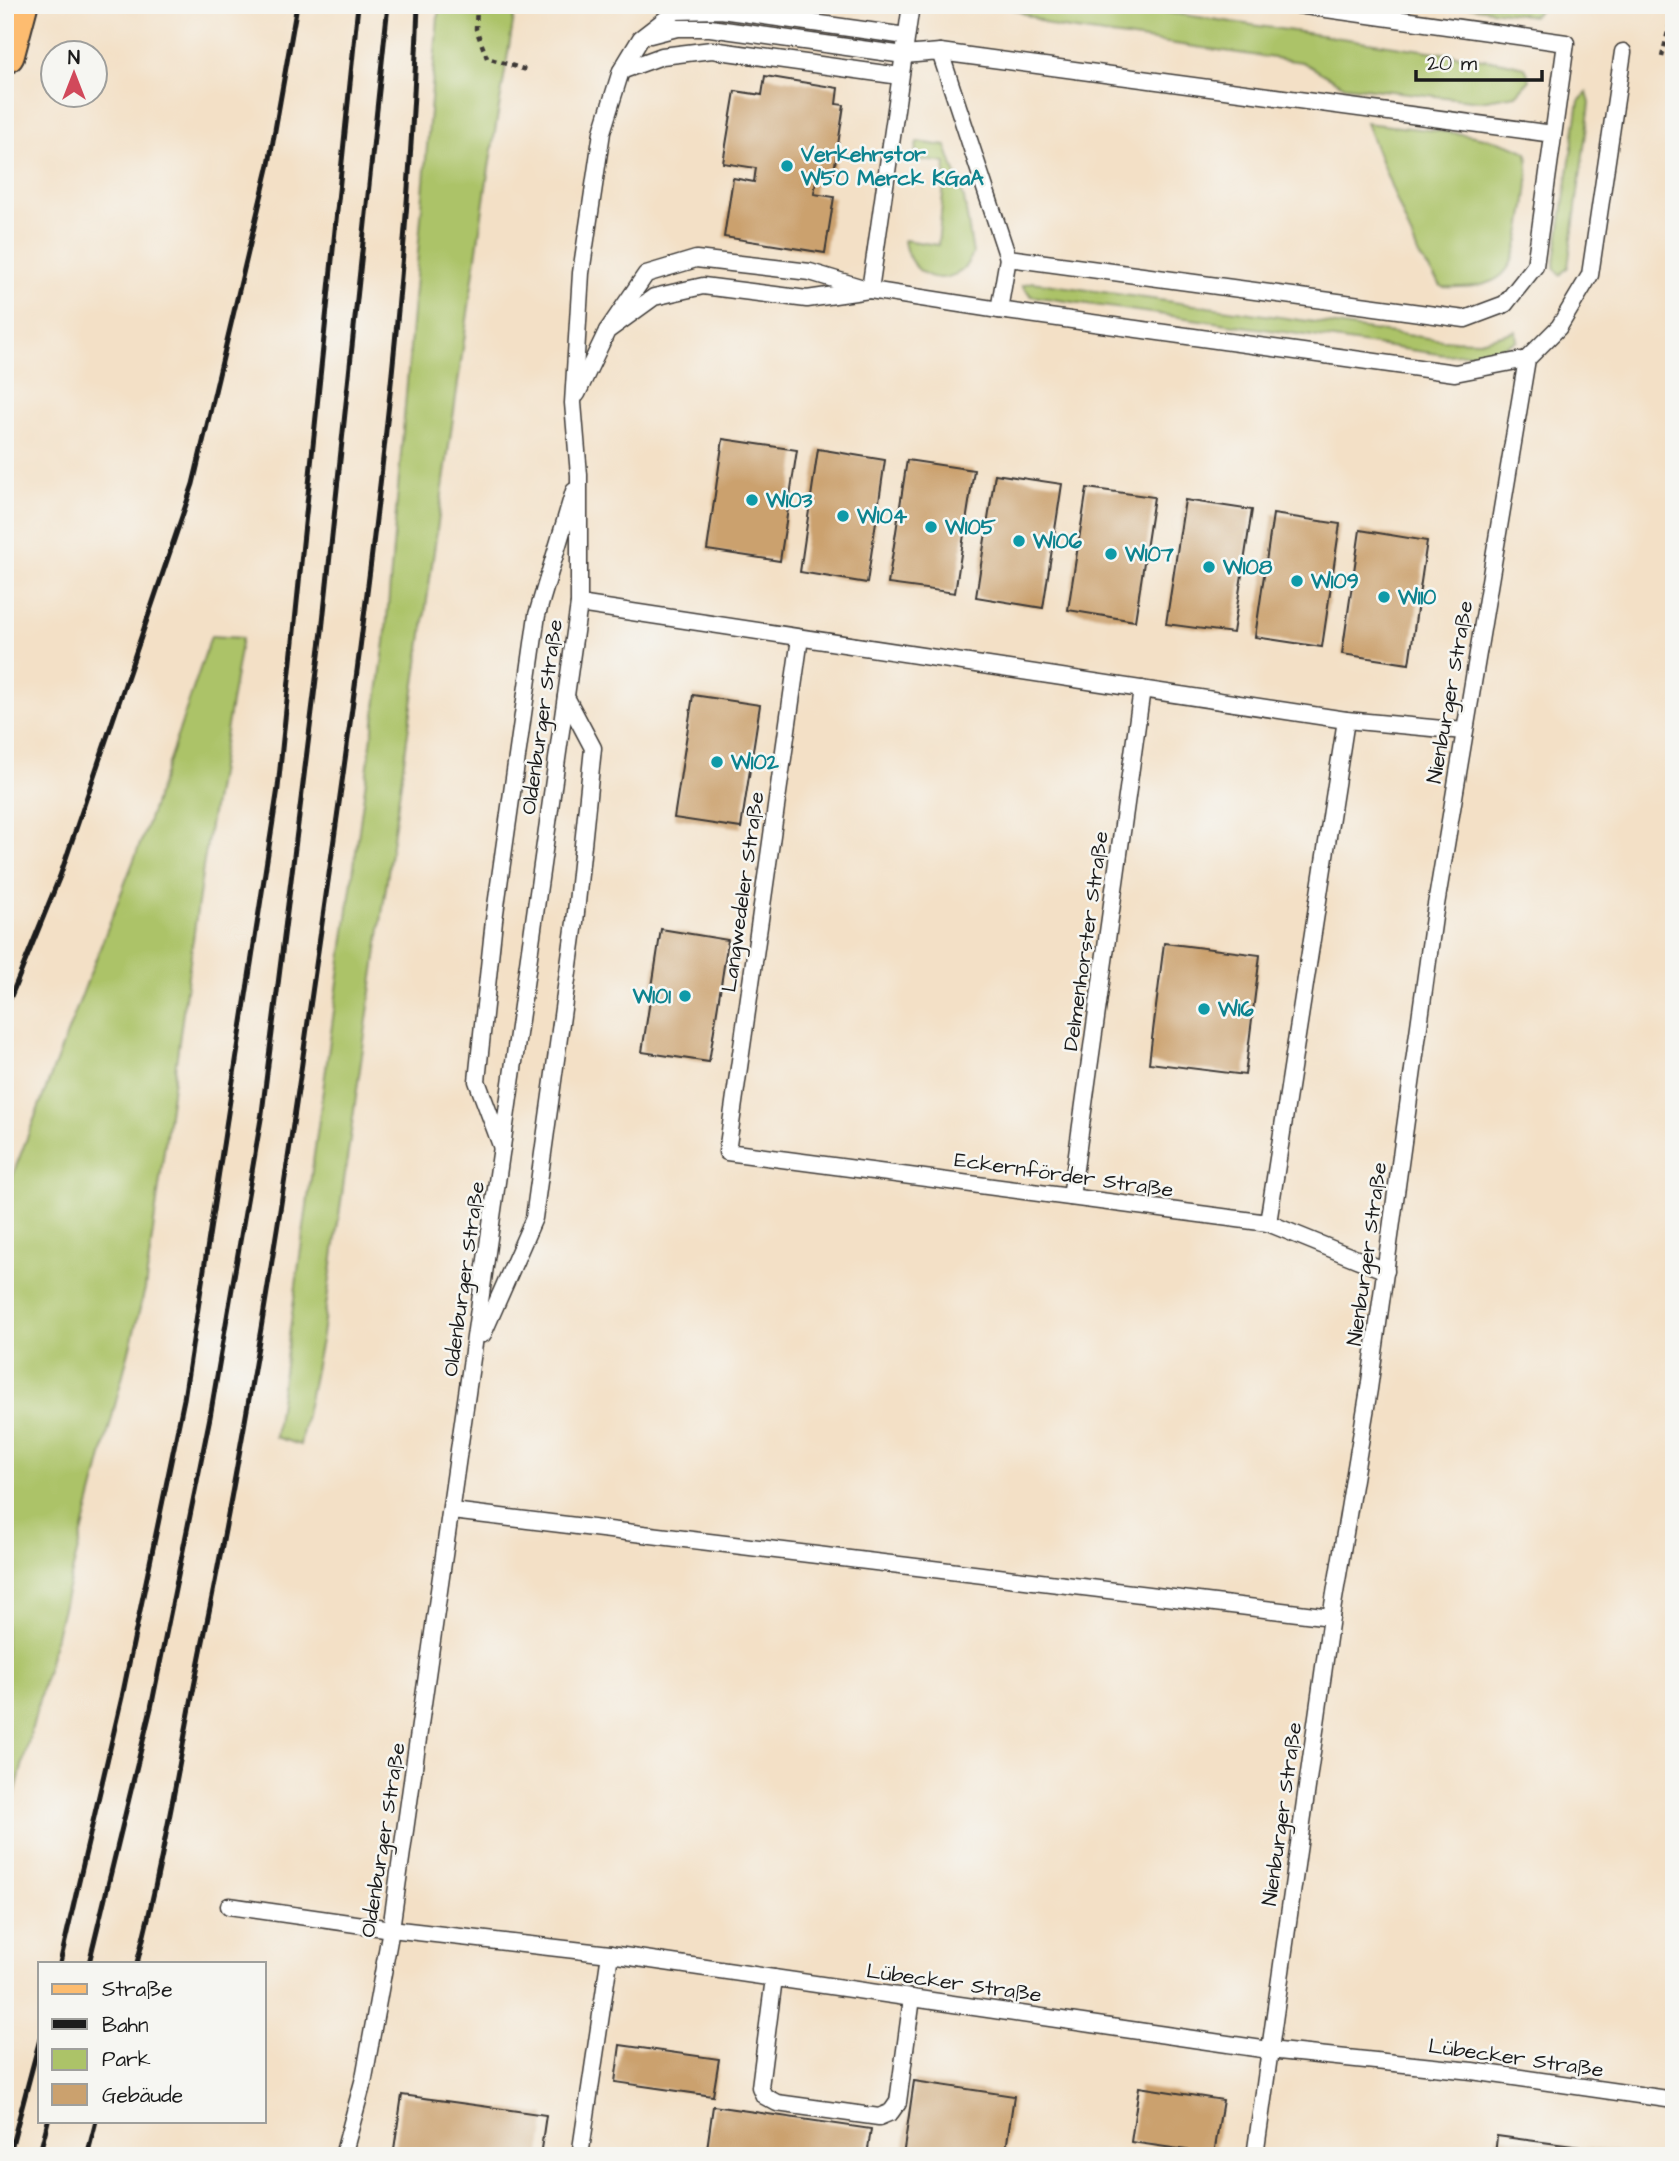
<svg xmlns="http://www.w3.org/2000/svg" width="1679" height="2161" font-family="'Architects Daughter',sans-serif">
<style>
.green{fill:#acc368;stroke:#647042;stroke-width:2}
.building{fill:#cba16e}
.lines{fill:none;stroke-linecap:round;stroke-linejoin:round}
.service-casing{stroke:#3c3936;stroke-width:19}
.primary-casing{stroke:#3c3936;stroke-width:42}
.path{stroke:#3c3936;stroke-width:4.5;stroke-dasharray:5 5;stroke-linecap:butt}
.service{stroke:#fff;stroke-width:16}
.primary{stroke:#fdbc6f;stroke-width:38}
.rail{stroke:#1c1c1c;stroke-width:5}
.culture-dot{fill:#0f9aa8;stroke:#f6f6f2;stroke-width:2.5}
.labels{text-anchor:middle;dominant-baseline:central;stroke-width:5;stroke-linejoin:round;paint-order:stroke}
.culture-label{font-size:21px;font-weight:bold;fill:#0d838f;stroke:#f6f6f2;text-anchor:start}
.street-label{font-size:21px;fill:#1c1c1c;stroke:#f6f6f2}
</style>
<rect width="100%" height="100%" fill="#f6f6f2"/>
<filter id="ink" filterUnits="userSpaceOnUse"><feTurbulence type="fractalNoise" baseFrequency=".0143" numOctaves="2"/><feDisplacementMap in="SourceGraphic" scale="14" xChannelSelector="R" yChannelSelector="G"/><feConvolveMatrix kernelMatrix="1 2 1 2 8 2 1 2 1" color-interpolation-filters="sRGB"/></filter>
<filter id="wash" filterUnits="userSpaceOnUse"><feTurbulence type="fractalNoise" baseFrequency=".00686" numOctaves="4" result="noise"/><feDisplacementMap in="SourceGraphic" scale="28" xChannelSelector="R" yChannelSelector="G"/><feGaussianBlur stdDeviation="1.57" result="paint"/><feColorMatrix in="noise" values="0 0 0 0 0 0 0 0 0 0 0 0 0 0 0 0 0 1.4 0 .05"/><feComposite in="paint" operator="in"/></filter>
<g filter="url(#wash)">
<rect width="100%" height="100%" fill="#f3e0c6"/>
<g class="green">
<polygon points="439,5 516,5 487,180 322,1335 300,1445 275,1437 385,642"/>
<polygon points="1004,5 1117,5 1503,62 1525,67 1530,80 1516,95 1480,101 1345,86 1302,62 1055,27"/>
<polygon points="1456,5 1547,5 1533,16"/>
<polygon points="1587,93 1590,103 1568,267 1560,275 1554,267 1579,101"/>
<path d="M1366 123C1407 129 1496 132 1527 153 1530 176 1527 196 1523 218 1514 276 1503 289 1442 287L1419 256Z"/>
<path d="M917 142 946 146 964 198 973 254C970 259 965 269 960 272 932 288 907 268 904 240L938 245 946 163 914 159Z"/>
<polygon points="1032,282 1442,340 1480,341 1516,331 1517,341 1490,352 1445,355 1031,296 1022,285"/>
<polygon points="211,636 242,638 203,867 145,1289 5,1833 5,1195 145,831"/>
</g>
<g id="blocks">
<g class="building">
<polygon points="765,76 838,88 836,104 844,105 833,178 817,175 814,194 834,197 825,253 724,237 733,178 754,182 756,168 723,163 735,91 762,95"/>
<polygon points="723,439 797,450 780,561 707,550"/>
<polygon points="818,449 885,460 867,583 800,572"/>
<polygon points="907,460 974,470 955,593 888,584"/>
<polygon points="995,474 1062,484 1043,608 976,597"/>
<polygon points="1087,488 1154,497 1135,621 1068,610"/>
<polygon points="1185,500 1252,510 1233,633 1166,624"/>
<polygon points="1273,514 1340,524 1322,647 1255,637"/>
<polygon points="1360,530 1427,541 1409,664 1342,654"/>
<polygon points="693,695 760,705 741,828 674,818"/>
<polygon points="661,929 728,940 709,1062 642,1052"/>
<polygon points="1164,943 1260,955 1245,1075 1149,1063"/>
<polygon points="620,2045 719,2059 713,2096 615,2082"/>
<polygon points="914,2081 1014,2096 1005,2156 903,2156"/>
<polygon points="1139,2087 1223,2100 1214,2154 1131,2142"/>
<polygon points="402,2095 546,2115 540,2156 393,2156"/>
<polygon points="713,2106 871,2129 867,2156 706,2156"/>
<polygon points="1497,2136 1633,2154 1633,2156 1495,2156"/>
</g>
</g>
</g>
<g filter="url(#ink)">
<use href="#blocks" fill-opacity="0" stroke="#3c3936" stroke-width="2"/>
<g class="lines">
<g class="service-casing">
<g id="service">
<polyline points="650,35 677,28 710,28 904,55 940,52 1008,258 1465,319 1505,304 1535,266 1566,43 1298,5"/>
<polyline points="940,52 1553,134"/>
<polyline points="621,71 662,56 712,50 900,76"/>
<polyline points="870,290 911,5"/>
<polyline points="999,310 1008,258"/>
<polyline points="607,331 646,274 696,259 810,272 870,290 999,310 1455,373 1527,359 1559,327 1590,275 1623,52"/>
<polyline points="577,394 607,331 654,297 703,286 807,299 869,290"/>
<polyline points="579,604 1346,720 1464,731"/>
<polyline points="800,638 727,1152 1268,1223 1386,1271"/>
<polyline points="502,1148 477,1081 494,920 537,615 574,491"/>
<polyline points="1071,1197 1142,689"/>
<polyline points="1268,1223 1346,720"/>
<polyline points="483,1334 534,1218 575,922 593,748 566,697"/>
<polyline points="452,1511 1331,1617"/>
<polyline points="229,1906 391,1929 610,1954 1269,2050 1472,2071 1674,2100"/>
<polyline points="774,1978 760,2087 764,2096 777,2103 879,2117 891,2112 898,2102 912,1998"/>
<polyline points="343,2156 364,2078 391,1929 579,604 579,475 573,403 581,273 602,132 621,71 641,38 676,11 721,10 906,36"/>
<polyline points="580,2156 610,1954"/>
<polyline points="1255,2156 1331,1617 1369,1389 1434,917 1527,359"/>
</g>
</g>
<g class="primary-casing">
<polyline id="primary" points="5,54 18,5"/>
</g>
<g class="path">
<polyline points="477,5 476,29 487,58 530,71"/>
<polyline points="1662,57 1674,6"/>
</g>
<use href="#service" class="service"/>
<use href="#primary" class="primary"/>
<g class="rail">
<polyline points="5,1011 60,876 193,484 269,164 297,5"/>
<polyline points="60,1963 122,1697 184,1399 278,788 358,5"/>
<polyline points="89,1963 151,1708 210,1417 262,1113 322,631 388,5"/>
<path d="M137 1963C164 1860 180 1755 201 1651 245 1440 279 1228 309 1014 357 680 406 343 418 5"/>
<polyline points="9,2156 40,2039"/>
<polyline points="39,2156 48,2121"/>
<polyline points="87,2156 96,2121"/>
</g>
</g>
</g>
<g class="culture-dot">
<circle cx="787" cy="166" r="7"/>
<circle cx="752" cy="500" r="7"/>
<circle cx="843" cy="516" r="7"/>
<circle cx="931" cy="527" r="7"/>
<circle cx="1019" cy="541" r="7"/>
<circle cx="1111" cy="554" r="7"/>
<circle cx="1209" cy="567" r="7"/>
<circle cx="1297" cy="581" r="7"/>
<circle cx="1384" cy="597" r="7"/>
<circle cx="717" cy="762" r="7"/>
<circle cx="685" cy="996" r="7"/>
<circle cx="1204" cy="1009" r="7"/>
</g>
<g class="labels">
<g class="culture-label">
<text x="801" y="154">Verkehrstor<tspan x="801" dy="24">W50 Merck KGaA</tspan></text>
<text x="766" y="500">W103</text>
<text x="857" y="516">W104</text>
<text x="945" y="527">W105</text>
<text x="1033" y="541">W106</text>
<text x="1125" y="554">W107</text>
<text x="1223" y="567">W108</text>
<text x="1311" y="581">W109</text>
<text x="1398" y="597">W110</text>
<text x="731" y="762">W102</text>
<text x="671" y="996" text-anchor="end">W101</text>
<text x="1218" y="1009">W16</text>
</g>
<g class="street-label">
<text transform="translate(1450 692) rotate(-80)">Nienburger Straße</text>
<text transform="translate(542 717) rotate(-82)">Oldenburger Straße</text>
<text transform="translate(743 892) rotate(-82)">Langwedeler Straße</text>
<text transform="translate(1086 941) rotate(-82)">Delmenhorster Straße</text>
<text transform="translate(1064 1175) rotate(8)">Eckernförder Straße</text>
<text transform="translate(1367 1254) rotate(-82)">Nienburger Straße</text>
<text transform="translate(464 1279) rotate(-82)">Oldenburger Straße</text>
<text transform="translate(1282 1814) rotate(-82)">Nienburger Straße</text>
<text transform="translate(383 1840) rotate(-81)">Oldenburger Straße</text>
<text transform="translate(954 1983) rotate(8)">Lübecker Straße</text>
<text transform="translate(1516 2058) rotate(8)">Lübecker Straße</text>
</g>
</g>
<rect width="1679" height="2161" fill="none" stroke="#f6f6f2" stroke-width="28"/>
<rect x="38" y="1962" width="228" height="161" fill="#f6f6f2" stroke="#9f9f9c" stroke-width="2"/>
<rect x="52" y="1984" width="35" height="10" fill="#fdbc6f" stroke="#9f9f9c" stroke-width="2"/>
<text x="102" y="1996" font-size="21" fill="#1c1c1c">Straße</text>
<rect x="52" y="2019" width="35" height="10" fill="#1c1c1c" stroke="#9f9f9c" stroke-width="2"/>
<text x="102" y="2032" font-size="21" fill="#1c1c1c">Bahn</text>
<rect x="52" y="2049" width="35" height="21" fill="#acc368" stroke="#9f9f9c" stroke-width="2"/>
<text x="102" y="2066" font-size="21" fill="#1c1c1c">Park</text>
<rect x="52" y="2084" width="35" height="21" fill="#cba16e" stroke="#9f9f9c" stroke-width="2"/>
<text x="102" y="2102" font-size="21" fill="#1c1c1c">Gebäude</text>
<g transform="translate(74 74)"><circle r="33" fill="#f6f6f2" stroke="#9f9f9c" stroke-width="2"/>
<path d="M0-5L12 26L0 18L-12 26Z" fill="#d1495b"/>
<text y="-10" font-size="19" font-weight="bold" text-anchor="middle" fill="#1c1c1c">N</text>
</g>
<path d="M1416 70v10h126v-10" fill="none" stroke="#1c1c1c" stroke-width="3.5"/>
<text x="1427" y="70" font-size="21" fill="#1c1c1c" stroke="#f6f6f2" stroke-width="5" paint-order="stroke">20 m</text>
</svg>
